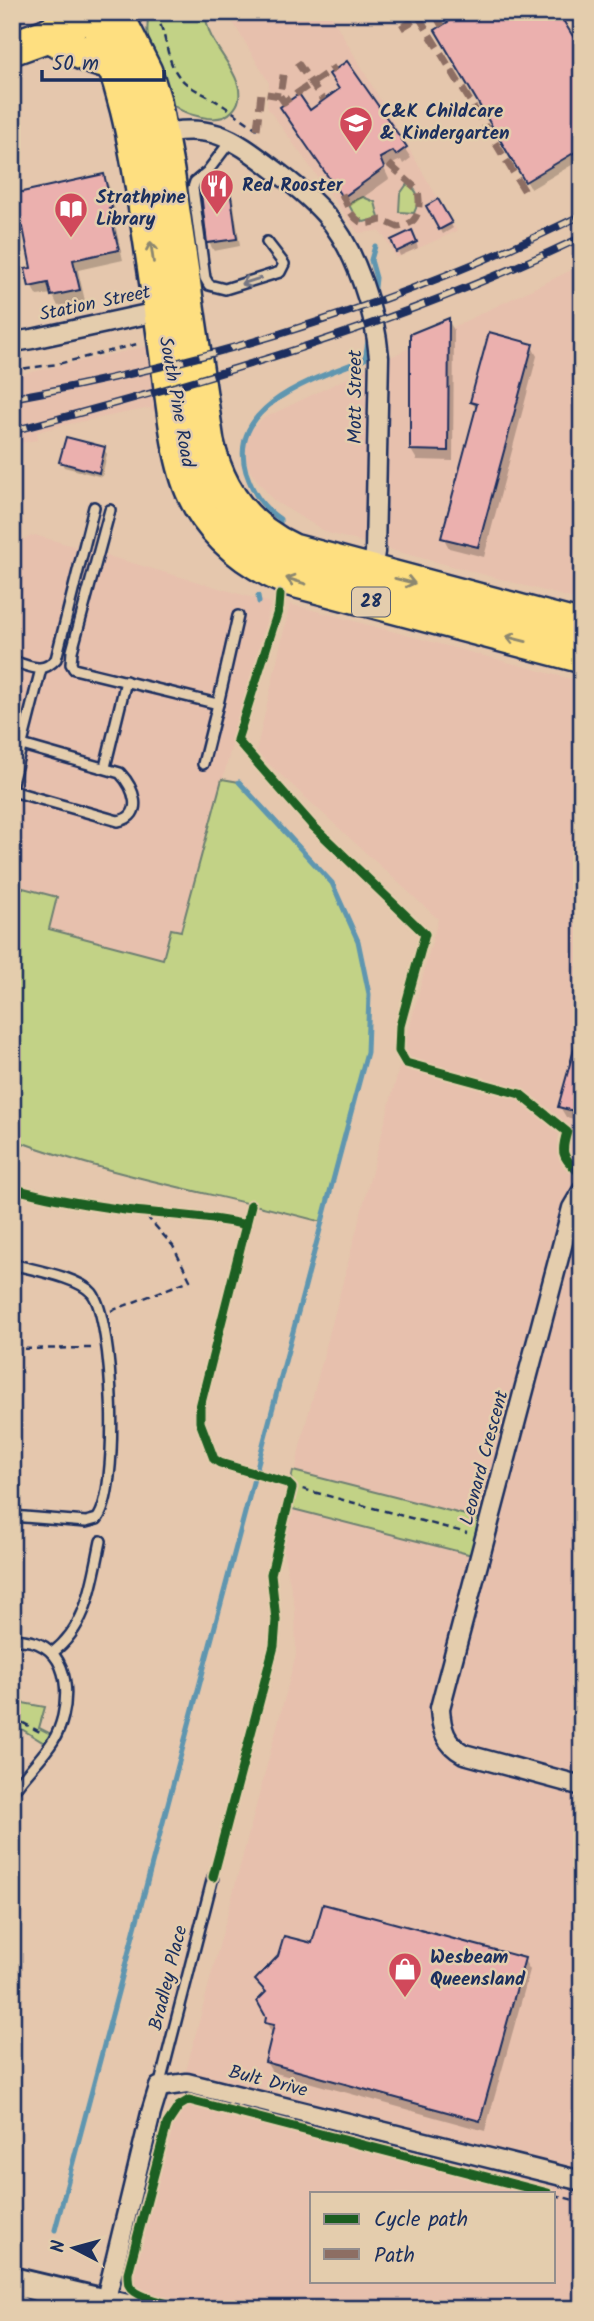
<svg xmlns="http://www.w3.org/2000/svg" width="594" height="2321" font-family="Kalam,sans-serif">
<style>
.built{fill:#e7c0ad;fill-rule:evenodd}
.green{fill:#c2d286;stroke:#6e8072;stroke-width:2}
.shadow{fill:#0003}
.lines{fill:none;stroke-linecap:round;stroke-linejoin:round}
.stream{stroke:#5e96b0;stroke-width:5}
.building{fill:#ebb0ae;stroke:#1b2f5e;stroke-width:2}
.lane-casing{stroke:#1b2f5e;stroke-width:14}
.street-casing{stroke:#1b2f5e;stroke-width:23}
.secondary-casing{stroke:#1b2f5e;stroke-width:32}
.highway-casing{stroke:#1b2f5e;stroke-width:38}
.path{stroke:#1b2f5e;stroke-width:2.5;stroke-dasharray:7 5;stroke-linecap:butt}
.lane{stroke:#e4cdad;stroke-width:9}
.street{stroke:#e4cdad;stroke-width:18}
.secondary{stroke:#e4cdad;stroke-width:26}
.highway{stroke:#fedf80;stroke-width:33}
.rail-casing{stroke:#1b2f5e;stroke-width:8}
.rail{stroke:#e4cdad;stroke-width:5;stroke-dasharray:16;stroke-linecap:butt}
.quiet{stroke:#8d6e63;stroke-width:7;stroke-dasharray:14 7;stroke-linecap:butt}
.cycleway-casing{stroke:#e4cdad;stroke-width:13}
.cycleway{stroke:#1b5e20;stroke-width:9}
.oneway{stroke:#8c876f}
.oneway2{stroke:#757682}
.labels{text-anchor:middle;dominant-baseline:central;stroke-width:5;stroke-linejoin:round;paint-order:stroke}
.shield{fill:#e4cdad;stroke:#575e76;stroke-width:2}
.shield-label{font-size:18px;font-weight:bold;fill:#1b2f5e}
.poi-label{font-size:19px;font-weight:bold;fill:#1b2f5e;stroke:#e4cdad;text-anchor:start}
.street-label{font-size:19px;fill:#1b2f5e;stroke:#e4cdad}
</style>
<rect width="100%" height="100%" fill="#e5c7ad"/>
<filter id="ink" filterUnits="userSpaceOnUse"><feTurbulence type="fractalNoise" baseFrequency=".0143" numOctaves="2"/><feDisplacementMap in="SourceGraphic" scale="14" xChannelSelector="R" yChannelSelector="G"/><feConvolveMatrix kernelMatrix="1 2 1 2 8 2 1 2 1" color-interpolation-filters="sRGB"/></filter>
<g filter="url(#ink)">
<g class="built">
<polygon points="227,12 329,12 457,231 396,258 384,236 378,231 358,233 267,107 269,83"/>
<polygon points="582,265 582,601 328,533 274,501 249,470 241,440 262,419"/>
<polygon points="153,345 159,409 151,411 150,408 64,425 37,432 38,440 12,444 12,379 23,374"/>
<polygon points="35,535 271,603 181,931 171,929 164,959 49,929 57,897 12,885 12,543"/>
<path d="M290 604 582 682V2309H123L296 1655 295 1608 282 1545 300 1446 438 919 256 752ZM312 2193H554V2281H312Z"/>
</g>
<g class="green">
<path d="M149 12H205C206 21 208 30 212 38 221 57 254 90 232 111 226 118 215 119 207 118 194 116 177 112 169 100 165 95 163 86 160 80 151 57 144 38 149 12Z"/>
<path d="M407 184C420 191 420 200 414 213L399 212 400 194Z"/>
<polygon points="363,197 375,202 379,218 364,222 355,216 349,205 352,201"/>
<path d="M222 779 239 782 332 883 358 941 369 994 367 1049 322 1222C219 1194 113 1177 12 1139V885L57 897 49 929 163 959 171 929 181 931Z"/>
<polygon points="293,1471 489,1521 480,1557 285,1507"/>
<polygon points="12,1701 45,1707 39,1728 55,1736 49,1746 12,1723"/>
</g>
<g class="shadow">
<polygon points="437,31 582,55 582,159 531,189"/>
<polygon points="347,64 411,158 403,164 401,160 384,168 389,179 351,206 288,118 309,112 341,90"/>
<polygon points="103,176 109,186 117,219 114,220 123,260 78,270 85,301 58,306 52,294 37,296 31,286 33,270 26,234 22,227"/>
<polygon points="229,191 233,199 240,246 214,251 209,243 203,195"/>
<polygon points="438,201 453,228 443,234 428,207"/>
<polygon points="414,237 418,248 400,256 398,251"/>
<polygon points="448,320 454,330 453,461 417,460 411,450"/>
<polygon points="531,345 537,356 484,557 449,548 443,537 477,411 472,402"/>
<polygon points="104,449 107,454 102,477 64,467 61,462"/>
<polygon points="582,1027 582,1121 566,1117 560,1107"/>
<polygon points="313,1945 524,1960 530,1970 485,2131 272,2072 266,2062 272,2033 266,2022 266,1994 257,1980"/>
</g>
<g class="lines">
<g class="stream">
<polyline points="374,297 376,278 371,260 375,246"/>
<path d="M280 525V519C262 507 253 493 246 472 226 404 317 378 365 359L369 335"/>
<polyline points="258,596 259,602"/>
<polyline points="55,2230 367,1052 369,994 358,941 332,883 239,782"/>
</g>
</g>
<g class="building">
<polygon points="464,12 558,12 582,51 582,148 525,182 435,30"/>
<polygon points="347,61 407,147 396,155 393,151 380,158 384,168 345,196 340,194 280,107 299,94 310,110 339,89 329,74"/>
<polygon points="104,174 112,208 109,209 119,250 73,260 80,290 51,296 48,283 29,287 25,269 31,268 23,227 20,228 13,194"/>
<polygon points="230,189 237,239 207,243 201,193"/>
<polygon points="438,199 452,223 439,230 426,206"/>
<polygon points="412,230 417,242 396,252 391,240"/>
<polygon points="449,318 448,451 410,450 410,334"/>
<polygon points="489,332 533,344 478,547 441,538 477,404 470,402"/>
<polygon points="66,437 105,447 99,473 59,462"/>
<polygon points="578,1035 582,1036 582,1113 558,1107"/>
<polygon points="323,1904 525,1958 480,2121 265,2062 274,2025 265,2023 266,2017 257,2001 266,1992 255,1980 278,1956 284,1936 312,1943"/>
</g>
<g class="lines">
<g class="lane-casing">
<g id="lane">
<polyline points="232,139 207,172 195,182 193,188 205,278 209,285 225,289 280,272 284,264 267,242"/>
<polyline points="110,510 72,651 71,664 74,669 218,704 238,616"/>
<path d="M12 661C31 666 41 675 56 659L94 507"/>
<polyline points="203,764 218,704"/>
<polyline points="105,767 126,681"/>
<polyline points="12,783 41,669"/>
<path d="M12 791 118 821C146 816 133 787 120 773L22 745"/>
<path d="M12 1264C33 1270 78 1277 92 1293 114 1321 120 1492 97 1519L86 1522 12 1516"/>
<path d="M12 1639C21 1640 31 1640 39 1644 74 1659 70 1714 53 1741 41 1760 24 1774 12 1793"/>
<path d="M52 1653C88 1626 92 1583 101 1541"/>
<polyline points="159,2087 213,1877"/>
</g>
</g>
<g class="street-casing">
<g id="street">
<path d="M154 135C209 122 230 136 272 168 291 182 309 196 325 214 356 249 375 311 379 357L375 552 371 576"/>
<polyline points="12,339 20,341 32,339 166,310"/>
<path d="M582 1191 572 1208 440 1708C441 1728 445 1744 464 1754L582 1786"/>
<polyline points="102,2309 105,2303 151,2113 159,2087 187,2083 582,2181"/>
</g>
</g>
<g class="secondary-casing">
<g id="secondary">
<polyline points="12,2281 131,2309"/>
<polyline points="12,2307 18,2309"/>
</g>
</g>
<g class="highway-casing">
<g id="highway">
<path d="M92 12C124 75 136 142 146 211 154 262 161 313 168 364 173 402 178 460 194 494 213 534 246 560 286 578L582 656"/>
<path d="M115 12 145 72 154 101 167 171 207 442C218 492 246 530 293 551L582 628"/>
<path d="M48 35C68 45 91 60 113 63"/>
<polyline points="12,48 48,35 93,12"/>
</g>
</g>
<g class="path">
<polyline points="434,12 438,19"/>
<path d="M155 14C166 31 165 49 173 67 182 85 195 89 211 98 227 107 242 119 257 129"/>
<polyline points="12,370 58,364 141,343"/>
<path d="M280 601 237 740 313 826 425 934 400 1026 399 1051 406 1063 520 1094 567 1132C560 1157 563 1155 580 1174"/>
<polyline points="111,1311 190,1280 173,1246 142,1211"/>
<polyline points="12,1349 93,1348"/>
<polyline points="291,1486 467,1533"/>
<polyline points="12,1717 42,1733"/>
<polyline points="166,2126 179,2106 189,2101"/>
<polyline points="436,2164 548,2193"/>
<polyline points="554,2195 582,2202"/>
</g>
<use href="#lane" class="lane"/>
<use href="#street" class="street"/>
<use href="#secondary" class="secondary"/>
<use href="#highway" class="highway"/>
<g class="rail-casing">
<g id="rail">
<path d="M12 398C209 363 402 303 582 215"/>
<path d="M12 431C207 380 400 324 582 237"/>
</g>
</g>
<use href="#rail" class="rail"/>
<g class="quiet">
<polyline points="419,17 527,195"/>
<polyline points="442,26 438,19 450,12"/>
<polyline points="401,28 427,12"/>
<polyline points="297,62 323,100"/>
<polyline points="280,96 284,102 333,69 331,66"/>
<polyline points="257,129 261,93 280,96 284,69"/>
<path d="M342 194C347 205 354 226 370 223 374 223 378 220 382 220L398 227C419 224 421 209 418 190L389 164"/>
</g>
<g class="cycleway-casing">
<g id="cycleway">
<path d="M280 595 279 608 237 740 313 826 425 934 400 1026 399 1051 406 1063 520 1094 567 1132C559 1158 565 1157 582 1176"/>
<path d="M12 1188C47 1198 82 1204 118 1209 160 1215 204 1215 246 1225"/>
<polyline points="213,1877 274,1646 276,1620 271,1574 292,1488 287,1483 220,1463 214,1459 200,1422 200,1407 251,1205"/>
<path d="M188 2309C175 2305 135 2299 129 2285 128 2281 128 2277 128 2273L167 2124 179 2106 189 2100 548 2193"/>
</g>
</g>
<use href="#cycleway" class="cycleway"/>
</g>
<defs><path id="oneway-shaft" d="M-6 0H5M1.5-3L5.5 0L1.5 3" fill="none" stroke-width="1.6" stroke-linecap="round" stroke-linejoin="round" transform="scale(1.75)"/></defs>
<g class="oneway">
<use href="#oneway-shaft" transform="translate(152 252) rotate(-98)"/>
<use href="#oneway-shaft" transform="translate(296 581) rotate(-163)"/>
<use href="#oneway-shaft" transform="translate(405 581) rotate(14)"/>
<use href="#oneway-shaft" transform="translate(516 639) rotate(-166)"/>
</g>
<use class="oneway2" href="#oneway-shaft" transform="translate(251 281) rotate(163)"/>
</g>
<defs>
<g id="school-pin" transform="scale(1.75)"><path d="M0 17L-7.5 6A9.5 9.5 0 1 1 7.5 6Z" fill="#d1495b" stroke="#e4cdad"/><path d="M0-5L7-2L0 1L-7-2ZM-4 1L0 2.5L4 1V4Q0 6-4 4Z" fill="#fff"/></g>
<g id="restaurant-pin" transform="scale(1.75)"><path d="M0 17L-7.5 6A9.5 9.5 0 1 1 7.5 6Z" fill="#d1495b" stroke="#e4cdad"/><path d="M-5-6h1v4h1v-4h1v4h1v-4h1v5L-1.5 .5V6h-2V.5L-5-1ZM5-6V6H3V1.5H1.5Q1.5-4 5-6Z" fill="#fff"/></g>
<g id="library-pin" transform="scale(1.75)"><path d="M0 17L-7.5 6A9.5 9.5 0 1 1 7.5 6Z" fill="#d1495b" stroke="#e4cdad"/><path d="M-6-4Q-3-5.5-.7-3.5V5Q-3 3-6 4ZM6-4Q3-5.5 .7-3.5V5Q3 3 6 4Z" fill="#fff"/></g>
<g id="shop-pin" transform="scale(1.75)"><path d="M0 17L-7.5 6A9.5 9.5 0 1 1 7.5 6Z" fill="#d1495b" stroke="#e4cdad"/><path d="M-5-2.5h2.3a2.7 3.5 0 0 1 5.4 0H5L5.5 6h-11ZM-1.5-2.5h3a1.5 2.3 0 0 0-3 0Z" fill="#fff"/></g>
</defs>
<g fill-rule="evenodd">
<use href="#school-pin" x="356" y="123"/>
<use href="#restaurant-pin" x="217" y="186"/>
<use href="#library-pin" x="71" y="209"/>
<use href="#shop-pin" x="405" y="1969"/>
</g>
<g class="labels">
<rect class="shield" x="352" y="587.5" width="38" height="29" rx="5"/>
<g class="shield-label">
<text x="371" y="602">28</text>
</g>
<g class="poi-label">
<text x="380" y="112">C&amp;K Childcare<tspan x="380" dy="22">&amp; Kindergarten</tspan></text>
<text x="242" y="186">Red Rooster</text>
<text x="96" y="198">Strathpine<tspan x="96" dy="22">Library</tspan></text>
<text x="430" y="1958">Wesbeam<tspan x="430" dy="22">Queensland</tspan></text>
</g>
<g class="street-label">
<text transform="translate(95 304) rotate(-12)">Station Street</text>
<text transform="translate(356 397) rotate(-90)">Mott Street</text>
<text transform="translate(176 402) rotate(80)">South Pine Road</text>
<text transform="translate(485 1458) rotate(-75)">Leonard Crescent</text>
<text transform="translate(169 1978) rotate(-76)">Bradley Place</text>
<text transform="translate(268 2082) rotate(14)">Bult Drive</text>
</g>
</g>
<rect width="594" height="2321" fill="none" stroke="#e4cdad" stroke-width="42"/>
<rect x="21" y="21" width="552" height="2279" fill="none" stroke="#1b2f5e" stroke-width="2.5" filter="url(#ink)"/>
<rect x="310" y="2192" width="245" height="91" fill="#e4cdad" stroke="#948e8d" stroke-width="2"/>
<rect x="324" y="2214" width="35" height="10" fill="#1b5e20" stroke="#948e8d" stroke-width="2"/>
<text x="374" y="2226" font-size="21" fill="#1b2f5e">Cycle path</text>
<rect x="324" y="2249" width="35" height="10" fill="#8d6e63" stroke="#948e8d" stroke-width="2"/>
<text x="374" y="2262" font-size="21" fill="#1b2f5e">Path</text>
<g transform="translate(74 2248) rotate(276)" stroke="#e4cdad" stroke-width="5" paint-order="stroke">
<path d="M0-5L12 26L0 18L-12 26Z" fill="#1b2f5e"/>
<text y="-10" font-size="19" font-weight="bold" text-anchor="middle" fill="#1b2f5e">N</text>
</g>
<path d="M42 70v10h122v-10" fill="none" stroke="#1b2f5e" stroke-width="3.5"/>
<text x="52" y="70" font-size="21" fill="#1b2f5e" stroke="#e4cdad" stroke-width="5" paint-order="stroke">50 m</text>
</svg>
